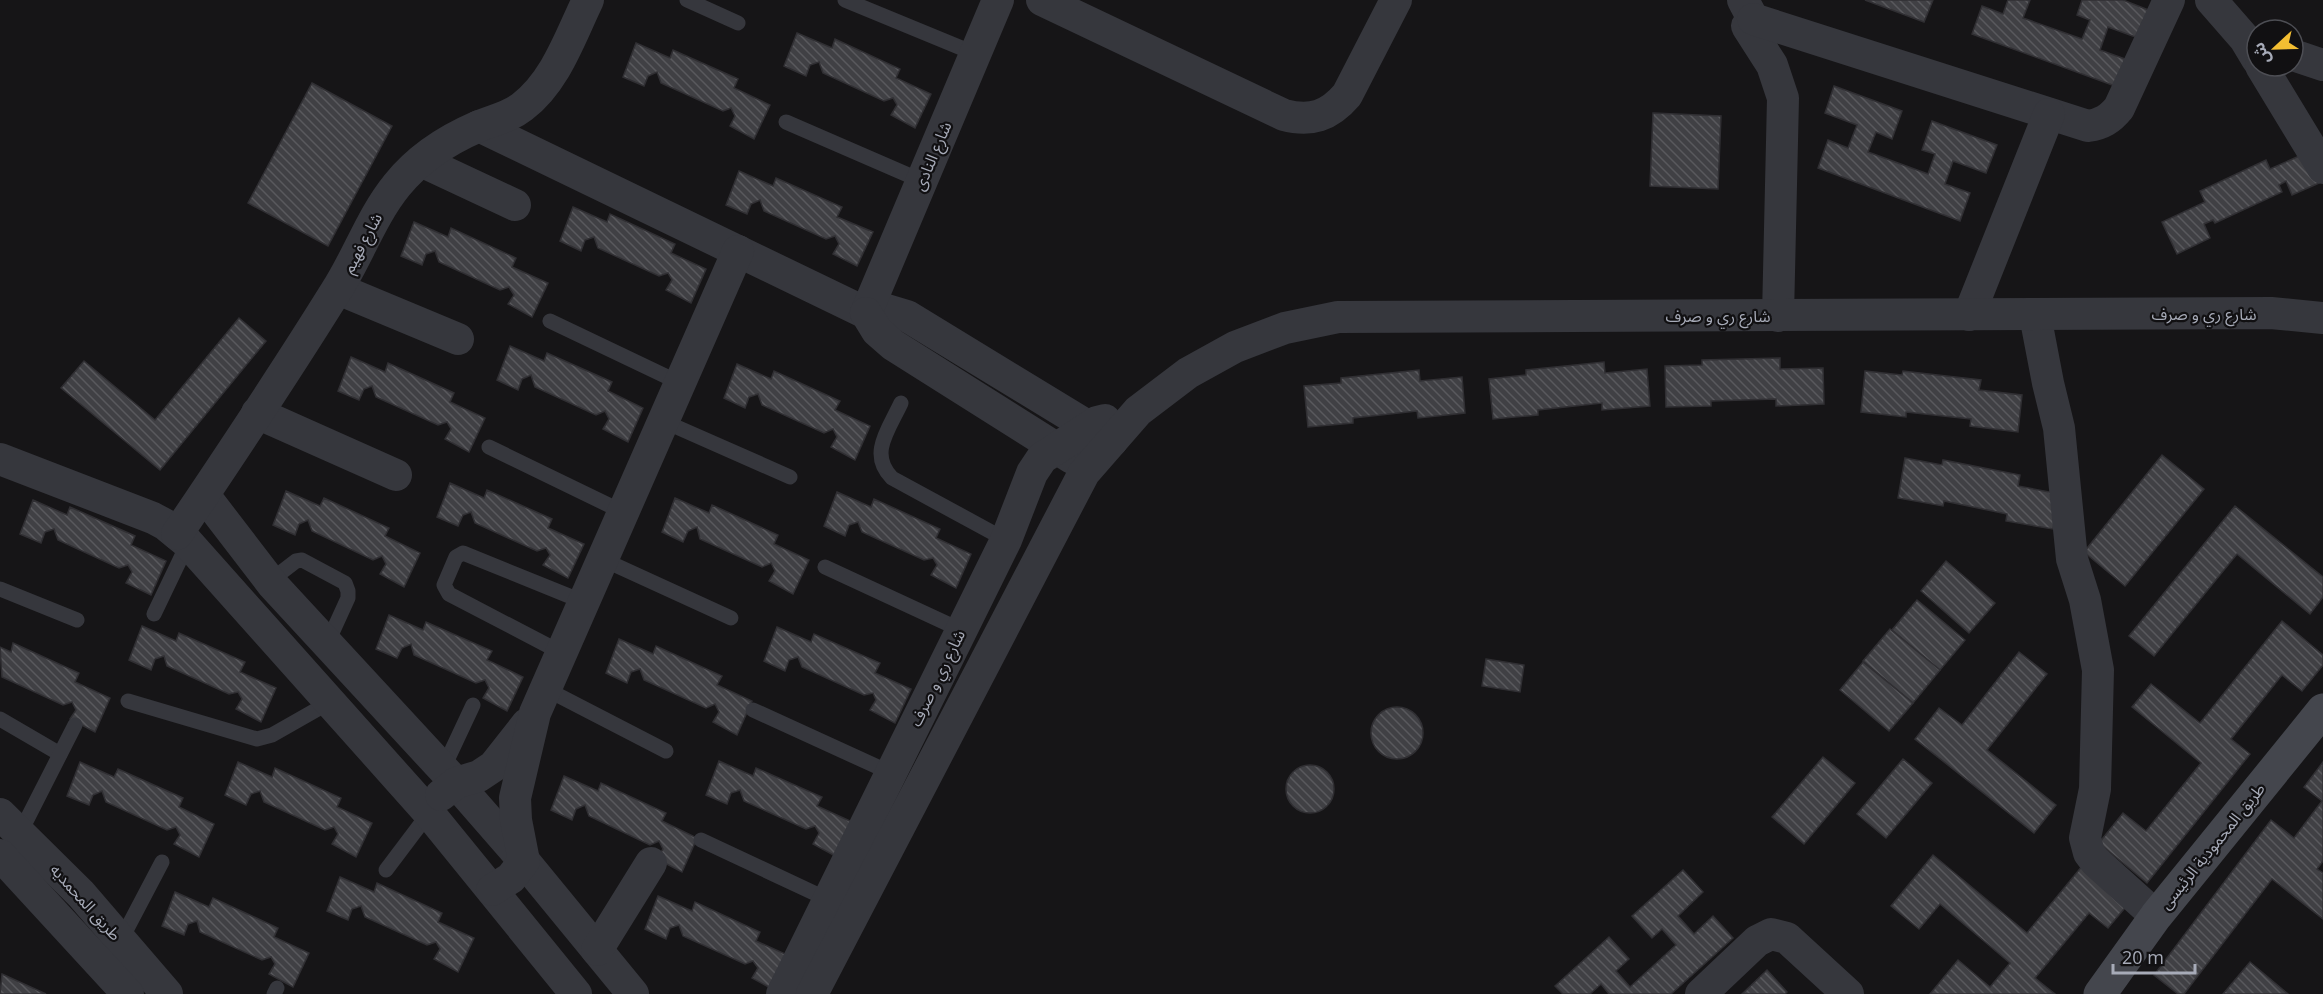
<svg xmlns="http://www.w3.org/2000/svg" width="2323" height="994" font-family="'Open Sans','Noto Sans Arabic',sans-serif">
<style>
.building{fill:url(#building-back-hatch);stroke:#302f33;stroke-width:1.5}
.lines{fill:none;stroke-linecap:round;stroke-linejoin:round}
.lane{stroke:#36373d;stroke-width:15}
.street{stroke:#36373d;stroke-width:32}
.secondary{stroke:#44464d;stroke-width:33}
.labels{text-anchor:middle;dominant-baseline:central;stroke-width:4.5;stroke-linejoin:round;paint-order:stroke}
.street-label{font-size:16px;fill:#a7abb8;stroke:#111012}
</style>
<defs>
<pattern id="building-back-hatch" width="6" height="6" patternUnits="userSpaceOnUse" patternTransform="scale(1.5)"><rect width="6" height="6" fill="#404044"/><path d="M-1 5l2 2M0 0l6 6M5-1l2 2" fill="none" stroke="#59595d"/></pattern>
</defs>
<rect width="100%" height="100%" fill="#161517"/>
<g class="building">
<polygon points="1865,0 1933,0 1924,22"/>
<polygon points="2008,0 2030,0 2023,18 2082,39 2090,20 2077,15 2082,0 2123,0 2151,11 2141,39 2108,27 2100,50 2125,59 2115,86 1972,34 1982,6 2003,14"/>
<polygon points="797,33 832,48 835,39 900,69 896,78 931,94 915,128 891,115 897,105 893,98 884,101 823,73 819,62 810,65 806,76 784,66"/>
<polygon points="636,43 670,58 673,50 738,79 734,88 770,105 754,139 730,126 735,116 731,108 723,111 661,83 657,72 648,76 644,86 623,77"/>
<polygon points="312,83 392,126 328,246 248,203"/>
<polygon points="1834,86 1902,111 1892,139 1876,132 1868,152 1928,174 1935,154 1922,150 1932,121 1997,145 1986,173 1953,161 1945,184 1970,193 1960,221 1818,168 1828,140 1848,148 1857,125 1825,113"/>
<polygon points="1653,113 1721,116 1718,189 1650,186"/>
<polygon points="2306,153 2319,183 2292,195 2286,181 2279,185 2282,192 2215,223 2213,220 2204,224 2210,238 2177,254 2162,222 2205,202 2200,191 2266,160 2270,169"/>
<polygon points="739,171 773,186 776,178 842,207 837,217 873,232 857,266 833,254 839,244 835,236 826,239 764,211 760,200 751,204 747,214 726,205"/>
<polygon points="573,207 607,222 610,214 675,244 671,253 706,269 691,303 666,290 672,280 668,273 659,276 598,248 594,237 585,240 581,251 560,241"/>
<polygon points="414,222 448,237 451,228 516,258 512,267 548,283 532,317 508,304 514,295 509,287 500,290 439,262 435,251 426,254 422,265 401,256"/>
<polygon points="239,318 266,341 160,470 61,388 84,361 155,420"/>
<polygon points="510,346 544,361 547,353 612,382 608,391 643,408 628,442 603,429 609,419 605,411 596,415 535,387 531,375 522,379 518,390 497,380"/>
<polygon points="351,357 385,372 388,363 454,393 450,402 485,418 469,452 445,439 451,429 447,422 438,425 376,397 372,386 364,389 359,400 338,391"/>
<polygon points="1780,358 1780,369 1823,368 1824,404 1776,406 1776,399 1711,401 1711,406 1666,407 1665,366 1702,365 1702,360"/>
<polygon points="1604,362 1605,373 1647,369 1650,406 1602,410 1602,403 1538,410 1538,415 1493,419 1489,379 1526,375 1526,370"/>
<polygon points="737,364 771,379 774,371 840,401 835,410 870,426 855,460 831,447 837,437 833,429 824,433 762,405 758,394 749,397 745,408 724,398"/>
<polygon points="1419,370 1420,381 1462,377 1465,413 1418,418 1417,411 1353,418 1353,423 1308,427 1304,386 1341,383 1341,378"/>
<polygon points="1865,371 1902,375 1903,371 1981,380 1979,390 2022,395 2018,432 1970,426 1971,419 1906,412 1906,417 1861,412"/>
<polygon points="2162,455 2204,489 2125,586 2084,552"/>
<polygon points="1905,458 1942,465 1943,460 2020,475 2018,486 2060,494 2053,529 2006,521 2007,514 1944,501 1943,506 1898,498"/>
<polygon points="450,483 484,498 487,490 552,519 548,528 584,544 568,578 543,565 550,555 546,548 537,551 475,523 471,512 463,515 458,526 437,517"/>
<polygon points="286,491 320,506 324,498 389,528 385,536 420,553 404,587 380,574 386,564 382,556 373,560 312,531 308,520 299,524 295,535 273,525"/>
<polygon points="837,492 871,507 874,499 940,529 936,538 971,554 956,588 931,575 937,565 933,558 924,560 862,532 858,522 849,525 845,536 824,526"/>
<polygon points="675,498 709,513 712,505 778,535 774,544 809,560 793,594 769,581 775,571 771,563 762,567 700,539 697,527 688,531 683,542 662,532"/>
<polygon points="33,500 67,515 70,507 135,536 131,545 166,561 151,595 126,583 132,572 128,565 119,568 58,540 54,529 45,532 41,543 20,534"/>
<polygon points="2235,506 2323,577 2323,597 2310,614 2237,554 2154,656 2129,636"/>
<polygon points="1946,561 1995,603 1969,633 1921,591"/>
<polygon points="1917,600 1965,640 1940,670 1892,630"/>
<polygon points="389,615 423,630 426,622 492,651 487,660 523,677 507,711 483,698 489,688 485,680 476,683 414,655 411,644 402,648 397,658 376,649"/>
<polygon points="2282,621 2323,655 2323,665 2302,691 2282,675 2231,739 2250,754 2147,883 2099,843 2123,813 2146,831 2201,763 2132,707 2151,684 2200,723"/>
<polygon points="142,626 176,641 179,633 245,662 240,672 276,688 261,722 236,709 242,699 238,692 229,694 167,666 164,656 155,659 151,670 129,660"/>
<polygon points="777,627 811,642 814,634 880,663 875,673 911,689 895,723 870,710 876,700 873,693 864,695 802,667 798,657 789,660 785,671 764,661"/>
<polygon points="1890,629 1940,670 1913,703 1863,661"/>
<polygon points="619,639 653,654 656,646 722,676 717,685 752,701 737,735 713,722 719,712 715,704 706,708 644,680 640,669 631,672 627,683 606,673"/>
<polygon points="13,643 79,673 75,682 110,698 95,732 70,719 76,710 72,702 63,705 2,677 0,647 11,652"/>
<polygon points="2019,652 2047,674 1987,750 2056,805 2034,833 1915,739 1939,708 1962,725"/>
<polygon points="1486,659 1524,665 1520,692 1482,686"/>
<polygon points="1863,662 1913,703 1889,731 1840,690"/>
<circle cx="1397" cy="733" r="26"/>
<polygon points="1823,757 1855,783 1804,844 1772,817"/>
<polygon points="1903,759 1932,783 1886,838 1857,814"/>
<polygon points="719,761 753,776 756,768 822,797 817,806 852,822 837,857 813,844 819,833 815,826 806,829 744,801 740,790 731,793 727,804 706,795"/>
<polygon points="80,762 114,777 118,769 183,798 179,807 214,824 199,857 174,844 180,835 176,827 167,830 106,802 102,791 93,795 89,805 67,796"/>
<polygon points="238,762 272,777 275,768 341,798 337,807 372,823 356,857 332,844 338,834 334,827 325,830 264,802 260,791 251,794 246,805 225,795"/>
<polygon points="2323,762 2323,861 2317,869 2323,873 2323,919 2272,879 2184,994 2178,994 2154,975 2271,820 2294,838 2322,801 2304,787"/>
<circle cx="1310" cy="789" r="24"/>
<polygon points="564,776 598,791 601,783 666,813 662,821 697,838 682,872 657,859 663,849 659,841 650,845 589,816 585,805 576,809 572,820 551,810"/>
<polygon points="1933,855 2027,933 2083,865 2129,903 2108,928 2089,913 2035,978 2055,994 1930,994 1958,960 1990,987 2010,963 1940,904 1919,929 1891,906"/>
<polygon points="1683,870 1703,892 1678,916 1694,934 1713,916 1733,938 1671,994 1609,994 1601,984 1590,994 1563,994 1555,986 1609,937 1629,959 1616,971 1630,987 1676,945 1662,929 1652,938 1632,916"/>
<polygon points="340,877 374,892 377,883 442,913 438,922 474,938 458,972 434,959 440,949 436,942 427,945 365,917 361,906 352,909 348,920 327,911"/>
<polygon points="175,892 209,907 213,898 278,928 274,937 309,953 293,987 269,974 275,964 271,957 262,960 200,932 197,921 188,924 184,935 162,926"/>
<polygon points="658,896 692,911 695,902 760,932 756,941 792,957 776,991 752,978 758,968 753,961 745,964 683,936 679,925 670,928 666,939 645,929"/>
<polygon points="2250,962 2288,994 2223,994"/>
<polygon points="1767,970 1787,992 1785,994 1742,994"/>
<polygon points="2,974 46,994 0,994"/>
</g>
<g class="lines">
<g class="lane">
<polyline points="687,0 738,23"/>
<polyline points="845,0 976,54"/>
<polyline points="786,122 922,181"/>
<polyline points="550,321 680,383"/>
<path d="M901 403C889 429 868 454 892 478L1006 540"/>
<polyline points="663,421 790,477"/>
<polyline points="489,447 623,512"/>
<polyline points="602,559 731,618"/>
<polyline points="825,567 961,630"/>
<polyline points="270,581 296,561 302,560 345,583 348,591 348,598 327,644"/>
<polyline points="0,589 77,620"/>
<polyline points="154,614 188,543"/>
<polyline points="562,653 449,594 444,585 456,557 463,553 584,602"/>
<polyline points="546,689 666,751"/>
<polyline points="128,701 257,739 272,735 330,702"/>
<polyline points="753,710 891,773"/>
<polyline points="0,719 60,754"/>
<polyline points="443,769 473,705"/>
<polyline points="20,833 75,725"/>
<polyline points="701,840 829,900"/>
<polyline points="386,870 429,813"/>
<polyline points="121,940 162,862"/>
<polyline points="274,994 277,988"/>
</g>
<g class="street">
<path d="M1042 0 1284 115C1311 122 1329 116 1347 95L1396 0"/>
<polyline points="1743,0 1753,19 1747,26 1772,65 1783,98 1778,316"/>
<polyline points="2211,0 2245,39 2257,59"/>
<path d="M1753 19 2088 126C2102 124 2110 119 2119 108L2169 0"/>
<polyline points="2293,55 2323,65"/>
<polyline points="2261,66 2323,168"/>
<polyline points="479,126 866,313 887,310 907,316 1112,441"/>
<polyline points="421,161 515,205"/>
<polyline points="338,289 458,339"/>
<polyline points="866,313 998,0"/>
<polyline points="866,313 877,331 893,345 1072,458"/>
<polyline points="1969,315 2049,114"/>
<polyline points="2035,315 2048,383 2059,428 2072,559 2085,600 2098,670 2095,789 2085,838 2089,853 2095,861 2156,916"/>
<polyline points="257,413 396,475"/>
<polyline points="0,459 153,518 166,525 188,543 429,813 576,994"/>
<polyline points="204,495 273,585 456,783 524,861 633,994"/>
<path d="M177 534C231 454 285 373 336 291 358 257 371 217 397 185 418 159 447 140 477 127 492 120 508 118 522 107 556 81 570 37 588 0"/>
<polyline points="441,795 456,783 479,776 494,766 527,724"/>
<polyline points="0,814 81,894 167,994"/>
<polyline points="0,855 128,994"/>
<polyline points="492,890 511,878 524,861 516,820 515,798 535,713 738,251"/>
<polyline points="597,950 651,863"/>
<polyline points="782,994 1006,540 1032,473 1042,458 1097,422 1105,420"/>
<polyline points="812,994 1084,473 1138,411 1188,373 1235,347 1285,328 1338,317 2271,313 2323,318"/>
<polyline points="1701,994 1757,941 1771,934 1787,938 1848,994"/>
</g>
<polyline class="secondary" points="2100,994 2156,916 2323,710"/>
</g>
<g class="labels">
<g class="street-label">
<text transform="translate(932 156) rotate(-67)">شارع النادى</text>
<text transform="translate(362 243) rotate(-62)">شارع فهيم</text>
<text x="2204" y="314">شارع ري و صرف</text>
<text x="1718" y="316">شارع ري و صرف</text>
<text transform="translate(937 678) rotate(-64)">شارع ري و صرف</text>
<text transform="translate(2212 846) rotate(-51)">طريق المحمودية الرئيسى</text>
<text transform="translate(86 902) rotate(48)">طريق المحمديه</text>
</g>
</g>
<g transform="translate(2275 48) rotate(248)"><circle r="28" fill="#111012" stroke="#4d4e54" stroke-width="1.5"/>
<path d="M0-4.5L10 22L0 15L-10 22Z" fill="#f3be32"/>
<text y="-9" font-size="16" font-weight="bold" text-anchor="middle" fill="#a7abb8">ش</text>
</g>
<path d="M2113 964v9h82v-9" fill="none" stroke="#a7abb8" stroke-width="3"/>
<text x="2122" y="964" font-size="18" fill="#a7abb8" stroke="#111012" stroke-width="4.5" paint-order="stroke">20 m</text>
</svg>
